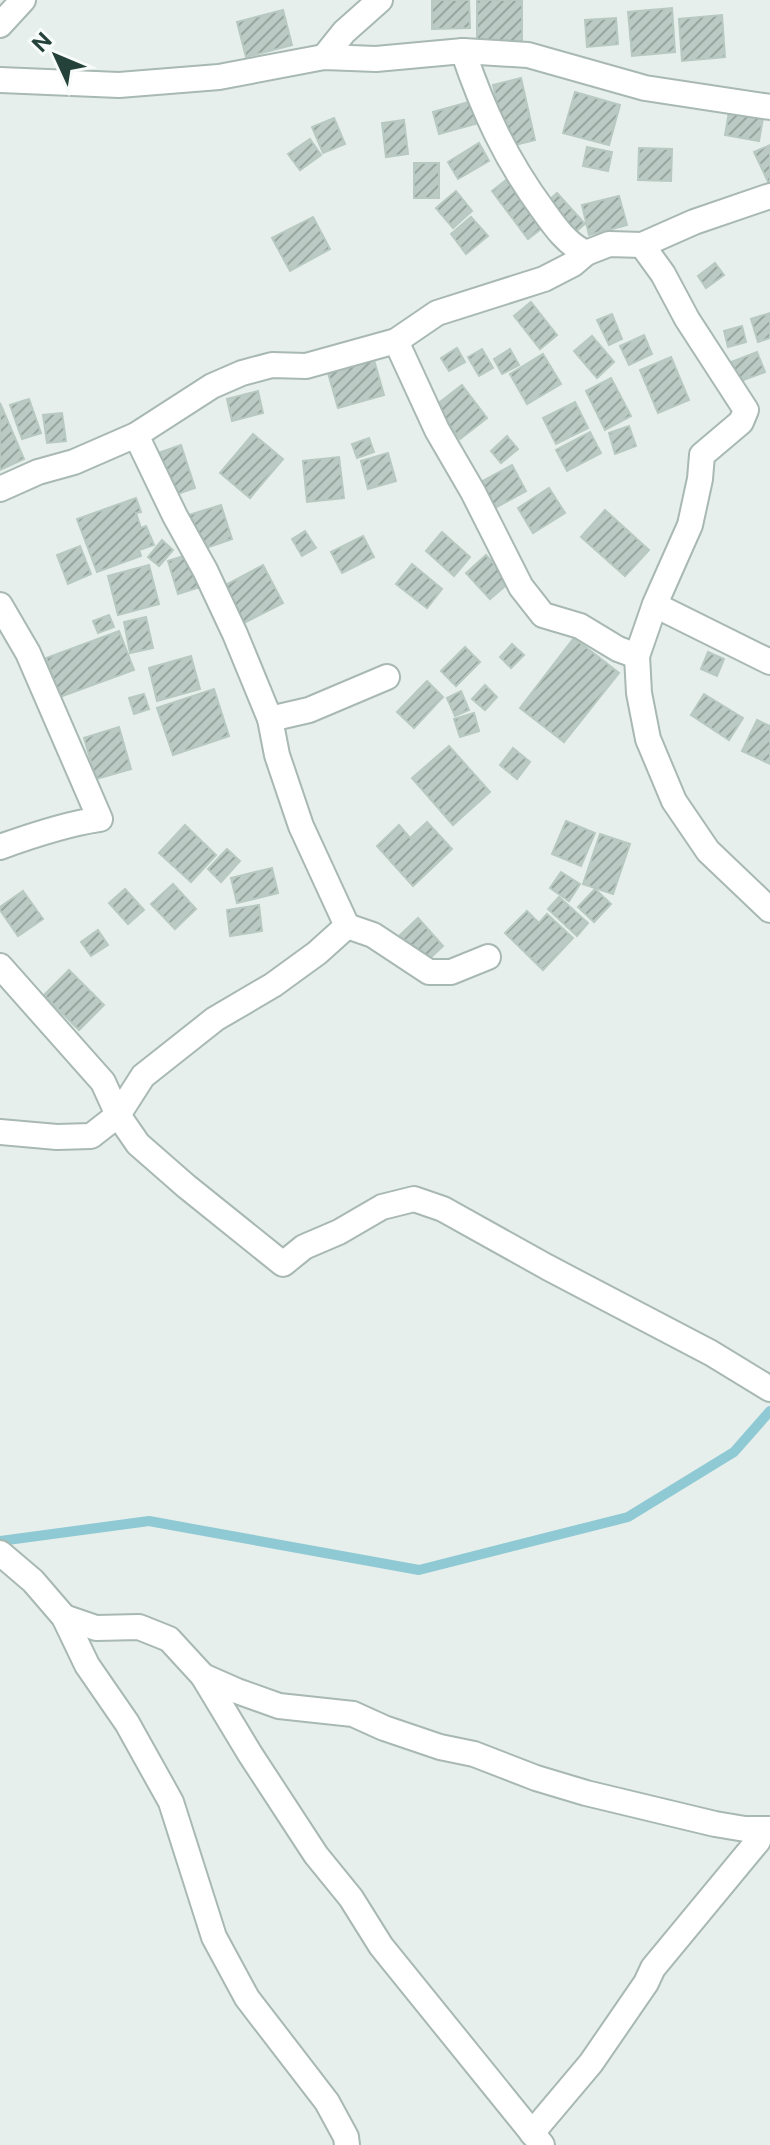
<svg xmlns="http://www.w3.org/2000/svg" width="770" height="2145" font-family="'Public Sans',sans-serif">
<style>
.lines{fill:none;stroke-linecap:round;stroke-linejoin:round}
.stream{stroke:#8ec9d4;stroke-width:10}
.building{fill:url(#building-hatch);stroke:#b8c9c2;stroke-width:2}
.minor-casing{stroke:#a8b8b2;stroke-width:28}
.minor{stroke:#fff;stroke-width:24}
</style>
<defs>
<pattern id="building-hatch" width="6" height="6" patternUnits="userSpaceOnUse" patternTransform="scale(2)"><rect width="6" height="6" fill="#bbcac4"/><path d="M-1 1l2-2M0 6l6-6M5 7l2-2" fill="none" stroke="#98a6a0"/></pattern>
</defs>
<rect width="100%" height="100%" fill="#e6efeb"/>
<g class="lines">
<polyline class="stream" points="0,1541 149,1521 419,1570 628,1517 734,1452 770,1411"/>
</g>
<g class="building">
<polygon points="432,0 469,0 470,28 432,29"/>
<rect x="477" y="0" width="45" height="41"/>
<polygon points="672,8 675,52 632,56 628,12"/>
<polygon points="283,10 292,45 246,57 237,22"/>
<polygon points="722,15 725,57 682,61 679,19"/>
<polygon points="616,18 618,44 587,47 585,20"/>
<polygon points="521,78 535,140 507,147 493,85"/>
<polygon points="575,92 620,105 609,145 563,133"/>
<polygon points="476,100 482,122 439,134 433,112"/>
<polygon points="729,112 763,118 759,141 725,135"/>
<polygon points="334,118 345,144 323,153 312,127"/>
<polygon points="404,120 408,154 386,157 382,123"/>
<polygon points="310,139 321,155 300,170 288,154"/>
<polygon points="479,143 489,161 458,179 448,162"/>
<polygon points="770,145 770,186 754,152"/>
<polygon points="587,147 612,152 608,171 583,166"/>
<polygon points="639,148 672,149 671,181 638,180"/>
<rect x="414" y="163" width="25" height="35"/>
<polygon points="510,177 546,225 528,239 492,191"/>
<polygon points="456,191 472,211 453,228 436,208"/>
<polygon points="557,193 585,224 573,234 545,204"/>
<polygon points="619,196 627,225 589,235 582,205"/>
<polygon points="313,217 330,249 290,271 272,238"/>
<polygon points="471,217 488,236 466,254 451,234"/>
<polygon points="715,263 724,275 706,288 698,276"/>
<polygon points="531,302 557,335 540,349 514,316"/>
<polygon points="770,313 770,338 758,342 751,319"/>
<polygon points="612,314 622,339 609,345 597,320"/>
<polygon points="742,326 746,342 728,347 724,331"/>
<polygon points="644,335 652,354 629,365 620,346"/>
<polygon points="592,336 614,362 597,378 574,351"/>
<polygon points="457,348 465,362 449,371 441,358"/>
<polygon points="482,349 493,368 479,376 468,357"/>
<polygon points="510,349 519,365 502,374 494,359"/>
<polygon points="757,352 765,372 738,382 731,362"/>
<polygon points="543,354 561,384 527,404 510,374"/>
<polygon points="671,357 689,400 658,413 640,370"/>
<polygon points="374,360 384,395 338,408 328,373"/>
<polygon points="611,378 631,416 605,430 586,391"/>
<polygon points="462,385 487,418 460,439 435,406"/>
<polygon points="258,391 263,413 232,421 227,399"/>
<polygon points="29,399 41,433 22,439 10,405"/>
<polygon points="575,402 588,428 556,444 543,418"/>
<polygon points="0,403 24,459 0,470"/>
<polygon points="62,413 66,441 47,443 43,415"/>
<polygon points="629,426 636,446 615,454 609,433"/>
<polygon points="590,432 601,453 567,471 556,450"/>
<polygon points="253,434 283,459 250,498 220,473"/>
<polygon points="507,436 518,449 501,463 491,451"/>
<polygon points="369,438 374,452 357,458 352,444"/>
<polygon points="181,445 195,488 169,497 155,454"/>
<polygon points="388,453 396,481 368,489 361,461"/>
<polygon points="339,457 344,498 307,502 303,461"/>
<polygon points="512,465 526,491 495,508 481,482"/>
<polygon points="549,488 565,513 533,533 518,508"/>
<polygon points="136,498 141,512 136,513 141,528 146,526 154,545 139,550 141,556 97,572 77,519"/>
<polygon points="221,505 232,539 200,550 189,515"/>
<polygon points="605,510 649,550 625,576 581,537"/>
<polygon points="305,531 316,548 302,556 292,539"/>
<polygon points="442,532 470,557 454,576 426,551"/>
<polygon points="363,536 374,557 342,573 331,552"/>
<polygon points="162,540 173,550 159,566 148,557"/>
<polygon points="80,546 91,574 68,584 57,555"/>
<polygon points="193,553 203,586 178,594 168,561"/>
<polygon points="486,555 510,582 490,599 466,573"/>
<polygon points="412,564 442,589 427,608 396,584"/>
<polygon points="149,565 159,604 118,615 108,576"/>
<polygon points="263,565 283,603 244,623 224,586"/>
<polygon points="109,615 114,627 98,633 93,621"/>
<polygon points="146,617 153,648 130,653 124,622"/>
<polygon points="119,631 134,670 60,697 46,658"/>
<polygon points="574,638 619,673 564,742 520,708"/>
<polygon points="512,644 524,655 511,668 500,657"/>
<polygon points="465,647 480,662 456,686 441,671"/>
<polygon points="708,652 724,659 717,676 701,669"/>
<polygon points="191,656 200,689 157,701 149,668"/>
<polygon points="427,681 443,697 414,728 397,712"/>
<polygon points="485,685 497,697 485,710 472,699"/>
<polygon points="214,689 229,736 173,755 157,708"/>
<polygon points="461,691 469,710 455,716 447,698"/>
<polygon points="144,694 149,709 134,714 129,698"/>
<polygon points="704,694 743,718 729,740 691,715"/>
<polygon points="474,713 479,731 460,737 454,719"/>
<polygon points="757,720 770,726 770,764 742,751"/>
<polygon points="119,727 131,769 96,779 84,738"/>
<polygon points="449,746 490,792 453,825 412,778"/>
<polygon points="513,748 530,762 517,779 500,765"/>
<polygon points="566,821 595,833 581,866 552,854"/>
<polygon points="427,822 452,849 413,886 377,846 399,825 410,838"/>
<polygon points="185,825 216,855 191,882 159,853"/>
<polygon points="600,834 630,844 613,894 583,884"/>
<polygon points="227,849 240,861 221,882 208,869"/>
<polygon points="272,868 278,893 237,903 231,878"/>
<polygon points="561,872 580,884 569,901 550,888"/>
<polygon points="173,884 196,909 175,929 151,904"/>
<polygon points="125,889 144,910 128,924 109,903"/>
<polygon points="595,889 611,904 594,922 578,907"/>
<polygon points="23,891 43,919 18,936 0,910 0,907"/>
<polygon points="559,897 588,923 577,936 548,909"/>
<polygon points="259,905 262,931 230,936 227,910"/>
<polygon points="527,911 539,923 547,914 573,938 543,970 505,933"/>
<polygon points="418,918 443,946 425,963 400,935"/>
<polygon points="98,930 108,945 91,956 81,942"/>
<polygon points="69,970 104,1005 79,1030 44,995"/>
</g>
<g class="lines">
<g class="minor-casing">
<g id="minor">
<polyline points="0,25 23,0"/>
<path d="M463 51C483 110 506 160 543 210 555 227 567 244 586 253"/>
<polyline points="324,57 344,32 380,0"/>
<polyline points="0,80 119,85 219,77 324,57 376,59 463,51 528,55 645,88 770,107"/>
<polyline points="642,245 663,274 687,319 746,410 741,422 702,455 700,479 690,525 655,604 637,656 639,693 648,739 674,801 708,851 770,910"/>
<polyline points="396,341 437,430 473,492 521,587 543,615 580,626 618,649 637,656"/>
<polyline points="0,489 38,472 74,462 136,435 212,386 242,373 272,365 306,366 396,341 437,313 544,279 573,264 586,253 609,244 642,245 694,222 770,196"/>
<path d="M0 605 28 653 100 819C66 824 33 835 0 847"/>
<polyline points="655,605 770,662"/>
<polyline points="270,719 309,710 387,677"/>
<polyline points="347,926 373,935 429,972 451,972 488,957"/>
<polyline points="0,966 103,1082 118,1115 138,1144 186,1186 283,1264 304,1247 339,1232 382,1207 414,1199 443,1209 547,1267 711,1353 770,1389"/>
<polyline points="0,1132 57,1137 91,1136 118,1115 143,1076 215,1019 273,985 317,953 347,926 301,826 277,755 270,719 235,634 205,570 175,516 136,435"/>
<polyline points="0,1553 33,1581 64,1617 87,1665 127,1723 171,1802 214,1937 247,1998 327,2102 346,2137 347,2145"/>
<polyline points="64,1617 96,1628 139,1627 169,1639 203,1676 250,1754 316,1855 351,1898 381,1946 542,2145"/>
<polyline points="203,1676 237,1691 279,1706 353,1714 384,1728 440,1747 474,1754 536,1778 586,1793 715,1824 745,1829 770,1829"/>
<polyline points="532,2133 591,2063 646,1983 653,1968 758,1841 762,1829"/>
</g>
</g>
<use href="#minor" class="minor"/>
</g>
<g transform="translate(56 56) rotate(314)" stroke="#f7fbf9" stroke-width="6" paint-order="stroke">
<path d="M0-6L14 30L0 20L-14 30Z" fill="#24423a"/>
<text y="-12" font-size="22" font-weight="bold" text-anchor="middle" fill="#24423a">N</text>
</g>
</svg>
